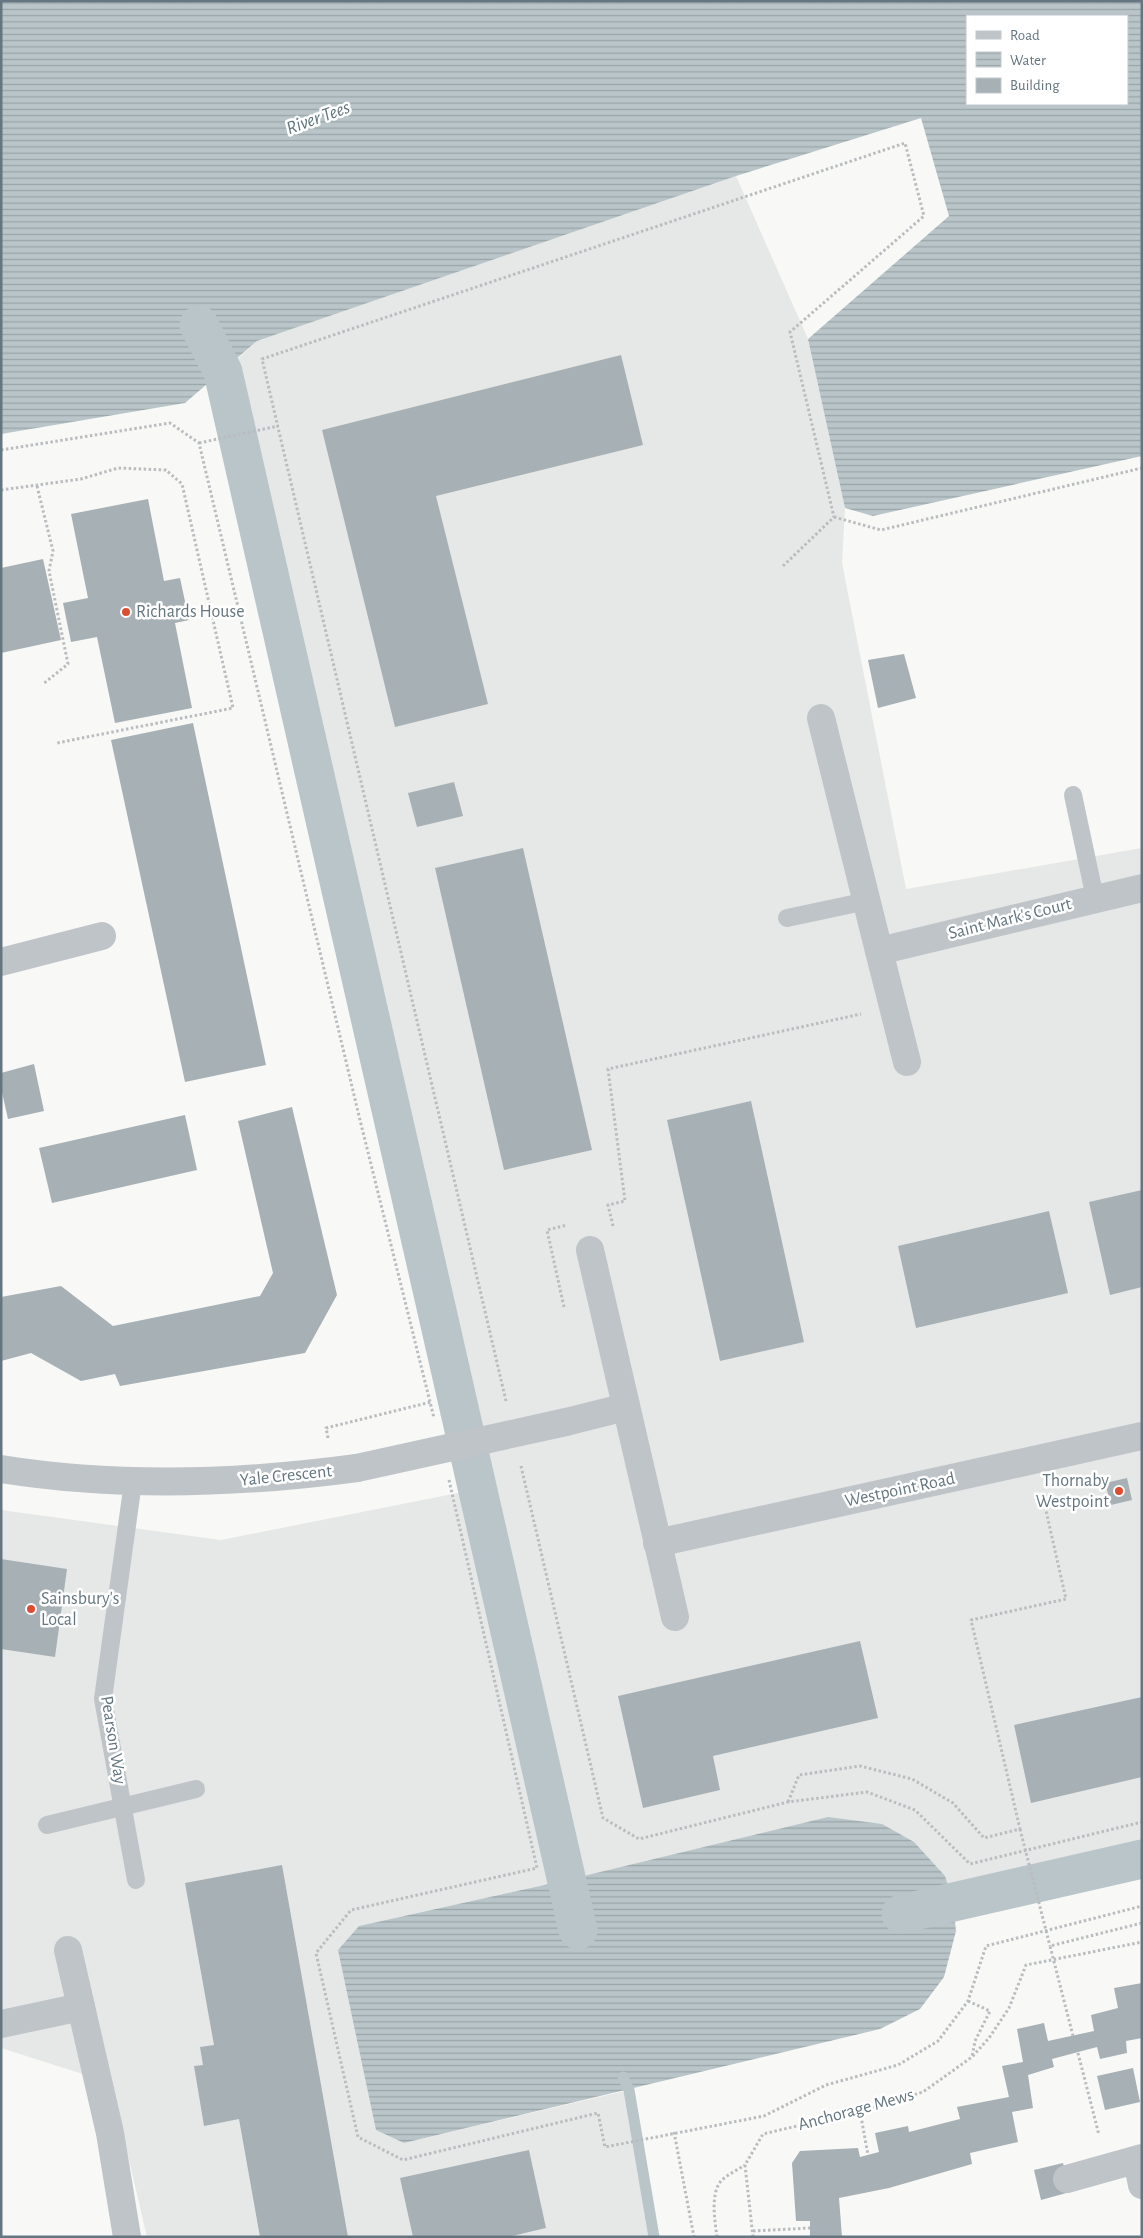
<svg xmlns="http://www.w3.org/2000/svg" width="1143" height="2238" font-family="'Alegreya Sans',sans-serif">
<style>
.built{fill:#e6e8e7}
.water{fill:url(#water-rules);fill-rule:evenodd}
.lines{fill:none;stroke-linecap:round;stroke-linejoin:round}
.stream{stroke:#b9c5c9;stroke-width:11}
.canal{stroke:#b9c5c9;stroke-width:39}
.building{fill:#a7b0b5}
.path{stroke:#babdc0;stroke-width:3;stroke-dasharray:2.5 2.5;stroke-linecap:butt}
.lane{stroke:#bfc4c8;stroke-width:18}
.street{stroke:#bfc4c8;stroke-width:28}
.path-bridge{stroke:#babdc0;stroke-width:3;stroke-dasharray:2.5 2.5;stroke-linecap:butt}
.street-bridge{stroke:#bfc4c8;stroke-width:28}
.poi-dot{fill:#dc4d32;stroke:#fff;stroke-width:2}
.labels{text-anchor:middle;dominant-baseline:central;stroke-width:5;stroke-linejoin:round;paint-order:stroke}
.poi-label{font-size:18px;fill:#657680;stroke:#fff;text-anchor:start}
.street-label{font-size:18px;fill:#657680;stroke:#fff}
.water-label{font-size:19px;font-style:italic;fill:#5f757a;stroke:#fff}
</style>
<defs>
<pattern id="water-rules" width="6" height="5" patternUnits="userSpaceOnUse" patternTransform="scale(1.25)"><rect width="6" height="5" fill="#b9c5c9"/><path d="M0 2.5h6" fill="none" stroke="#9aa5a8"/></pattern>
</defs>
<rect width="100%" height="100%" fill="#f8f8f6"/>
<polygon class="built" points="736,176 808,339 845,508 842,563 906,889 1142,848 1142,1859 953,1901 944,1876 567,1880 359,1926 404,2143 629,2090 654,2237 147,2237 111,2083 1,2048 1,1510 221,1540 488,1487 389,1055 223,372 257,341"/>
<g class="water">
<path d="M1 1H1142V456L873 516 845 508 808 339 949 216 921 118 736 176 257 341 185 403 1 434ZM967 16H1127V104H967Z"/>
<polygon points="828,1817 882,1824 914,1842 945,1876 953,1901 956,1931 944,1977 920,2009 880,2029 404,2143 376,2130 338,1950 359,1926 567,1880"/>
</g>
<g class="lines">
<polyline class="stream" points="623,2077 629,2090 654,2237"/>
<g class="canal">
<polyline points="199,325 223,372 578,1930"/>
<polyline points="901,1914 1142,1859"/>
</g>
</g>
<g class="building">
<polygon points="621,355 643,445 436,496 488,704 395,727 322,430"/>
<polygon points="148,499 164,581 180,578 189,620 175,623 192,708 115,723 97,637 71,642 63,603 88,598 71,514"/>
<polygon points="43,559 61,640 1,653 1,568"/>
<polygon points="904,654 916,698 878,708 868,660"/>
<polygon points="193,723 266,1065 185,1082 111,740"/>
<polygon points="454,782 463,816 417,827 408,793"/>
<polygon points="523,848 592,1150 504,1170 435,868"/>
<polygon points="34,1064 44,1111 8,1119 1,1088 1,1073"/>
<polygon points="751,1101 804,1342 720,1361 667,1120"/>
<polygon points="292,1107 337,1295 305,1353 120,1386 115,1374 81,1381 31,1353 1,1361 1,1297 61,1286 113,1326 260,1296 273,1273 238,1121"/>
<polygon points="185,1115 197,1170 52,1203 39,1148"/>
<polygon points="1142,1190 1142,1287 1110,1295 1089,1202"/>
<polygon points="1049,1211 1068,1293 916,1328 898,1246"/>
<polygon points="1127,1478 1132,1500 1111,1505 1105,1483"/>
<polygon points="1,1559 67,1569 55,1657 1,1649"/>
<polygon points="860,1641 878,1718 713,1756 720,1790 643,1808 618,1696"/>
<polygon points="1142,1697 1142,1777 1031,1803 1014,1725"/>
<polygon points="282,1865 348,2237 260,2237 239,2119 204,2126 194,2066 203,2065 200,2047 214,2045 185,1883"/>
<polygon points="1142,1983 1142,2038 1126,2041 1127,2053 1100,2059 1097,2047 1052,2059 1054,2067 1028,2075 1033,2108 1012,2112 1018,2142 970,2153 972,2164 889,2188 839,2198 842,2237 810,2237 810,2221 796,2221 792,2163 800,2151 858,2148 860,2157 879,2152 875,2133 908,2126 909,2132 960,2119 957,2107 1009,2097 1002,2066 1023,2062 1017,2029 1044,2023 1048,2041 1094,2031 1091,2015 1118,2008 1114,1988"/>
<polygon points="1133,2068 1140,2102 1105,2110 1097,2076"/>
<polygon points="529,2150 546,2228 508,2237 413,2237 400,2178"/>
<polygon points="1063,2163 1070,2192 1041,2200 1034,2170"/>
</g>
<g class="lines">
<g class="path">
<polyline points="199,443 278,426"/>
<polyline points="1,450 170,423 199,443 359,1116 434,1418"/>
<polyline points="37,486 53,551 49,571 68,664 43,684"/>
<polyline points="1,490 81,479 118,468 166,470 182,484 233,708 57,743"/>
<polyline points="834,517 881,530 1142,468"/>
<polyline points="783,566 834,517"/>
<polyline points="613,1226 608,1205 625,1201 608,1069 861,1014"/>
<polyline points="564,1307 547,1230 567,1225"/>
<polyline points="506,1401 262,359 905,143 924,216 790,332 834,517"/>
<polyline points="328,1438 326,1428 431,1402"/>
<polyline points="521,1466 603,1818 639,1839 788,1802 867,1792 915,1810 970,1864 1142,1822"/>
<polyline points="449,1480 537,1868 351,1910 316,1953 358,2137 403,2160 598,2113 605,2147 764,2116 826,2085 898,2065 938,2041 968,2001 986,1946 1142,1906"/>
<polyline points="788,1802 799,1775 860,1766 912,1779 953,1803 984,1838 1020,1829 971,1620 1066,1599 1042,1493"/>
<polyline points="968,2001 990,2011 975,2041 972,2057"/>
<polyline points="1073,2036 1050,1946 1142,1923"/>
<polyline points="1078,2053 1099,2135"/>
<polyline points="860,2111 868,2155"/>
<polyline points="674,2132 694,2237"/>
<polyline points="753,2231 810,2228"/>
<path d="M717 2237C715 2222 710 2194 721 2181 727 2175 737 2170 745 2165"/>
<polyline points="753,2237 745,2165 763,2134 860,2111 923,2092 972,2057 989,2038 1009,2008 1026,1965 1142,1942"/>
</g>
<g class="lane">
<polyline points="1073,795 1095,898"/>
<polyline points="787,918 867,901"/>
<polyline points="133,1482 103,1699 136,1880"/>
<polyline points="47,1825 196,1789"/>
</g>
<g class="street">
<polyline points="821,718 879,951 1142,888"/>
<polyline points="879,951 907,1062"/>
<polyline points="1,962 102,936"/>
<polyline points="590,1250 675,1617"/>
<polyline points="566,1422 626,1407"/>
<path d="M1 1469C120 1488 238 1484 357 1468"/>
<polyline points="657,1543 1142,1436"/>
<polyline points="68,1950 110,2133 127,2237"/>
<polyline points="1,2024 81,2007"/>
<polyline points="1137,2160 1142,2185"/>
<polyline points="1067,2179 1142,2158"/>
</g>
<polyline class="path-bridge" points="1020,1829 1050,1946"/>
<polyline class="street-bridge" points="357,1468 566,1422"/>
</g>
<g class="poi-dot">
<circle cx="126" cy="612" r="5"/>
<circle cx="1119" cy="1491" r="5"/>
<circle cx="31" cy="1609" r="5"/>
</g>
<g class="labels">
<g class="poi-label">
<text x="136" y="612">Richards House</text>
<text x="1109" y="1481" text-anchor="end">Thornaby<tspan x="1109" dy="21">Westpoint</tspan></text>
<text x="41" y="1599">Sainsbury's<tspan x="41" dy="21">Local</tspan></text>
</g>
<g class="street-label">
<text transform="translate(1010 919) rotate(-14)">Saint Mark's Court</text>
<text transform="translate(286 1476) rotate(-6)">Yale Crescent</text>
<text transform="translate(900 1490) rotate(-12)">Westpoint Road</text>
<text transform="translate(113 1740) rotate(81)">Pearson Way</text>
<text transform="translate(856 2110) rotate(-15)">Anchorage Mews</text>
</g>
<g class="water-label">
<text transform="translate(318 118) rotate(-20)">River Tees</text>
</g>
</g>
<rect width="1143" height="2238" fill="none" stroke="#657680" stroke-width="5"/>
<rect x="966" y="15" width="162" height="90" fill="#ffffff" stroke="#c1c8cc"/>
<rect x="976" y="31" width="25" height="8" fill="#bfc4c8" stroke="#c1c8cc"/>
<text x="1010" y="40" font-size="15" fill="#657680">Road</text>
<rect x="976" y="52" width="25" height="15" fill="url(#water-rules)" stroke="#c1c8cc"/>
<text x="1010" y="65" font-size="15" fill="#657680">Water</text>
<rect x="976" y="78" width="25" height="15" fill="#a7b0b5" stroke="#c1c8cc"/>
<text x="1010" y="90" font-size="15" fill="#657680">Building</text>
</svg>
